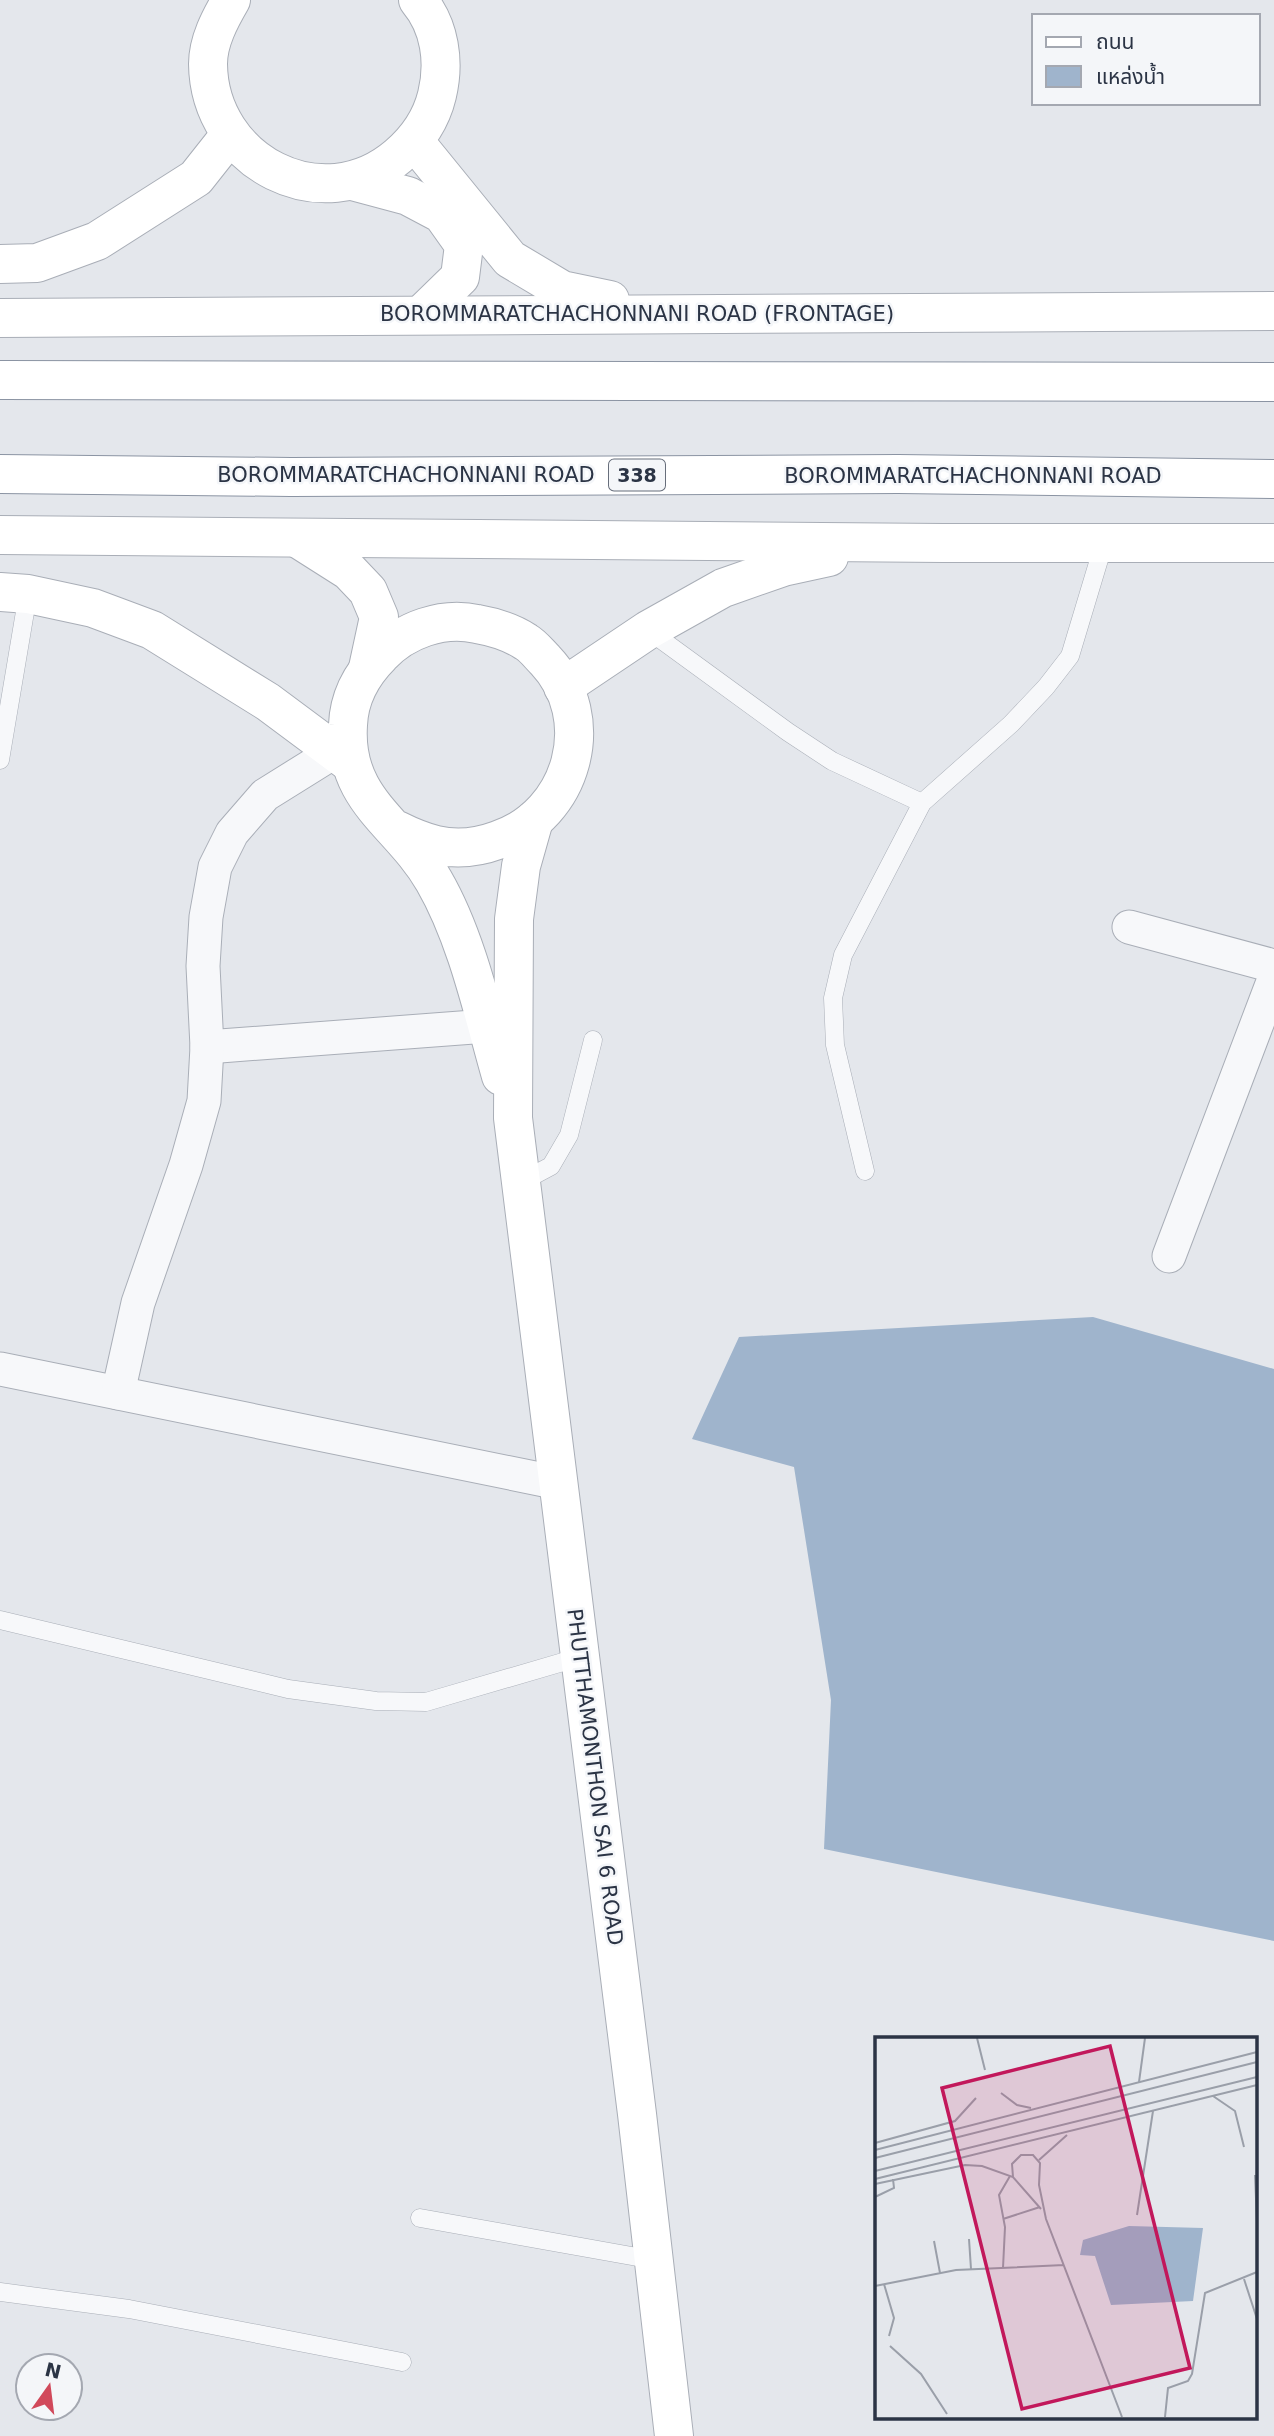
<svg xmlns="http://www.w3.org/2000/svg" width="1274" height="2436" font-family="'DejaVu Sans','Noto Sans Thai',sans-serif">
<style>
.water{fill:#9fb4cc}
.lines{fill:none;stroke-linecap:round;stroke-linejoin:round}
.lane-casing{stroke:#a9aeb7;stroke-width:19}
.street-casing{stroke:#a9aeb7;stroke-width:35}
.secondary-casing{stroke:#a9aeb7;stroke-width:40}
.highway-casing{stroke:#8b94a3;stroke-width:40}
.lane{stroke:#f7f8fa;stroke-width:18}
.street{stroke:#f7f8fa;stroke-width:33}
.secondary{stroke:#fff;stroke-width:38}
.highway{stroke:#fff;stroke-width:38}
.labels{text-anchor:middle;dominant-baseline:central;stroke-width:5;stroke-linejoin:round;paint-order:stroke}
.shield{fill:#f4f6f9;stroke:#676e7b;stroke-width:2}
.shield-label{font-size:19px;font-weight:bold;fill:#2b3445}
.street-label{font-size:21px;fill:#2b3445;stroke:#f4f6f9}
.inset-road{fill:none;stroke:#9a9fa9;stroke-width:2}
.view{fill:#c2185b;fill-opacity:0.15;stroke:#c2185b;stroke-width:3.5}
.inset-edge{fill:none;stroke:#2b3445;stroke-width:3.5}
</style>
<rect width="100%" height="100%" fill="#e4e7ec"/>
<polygon class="water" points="1093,1317 1274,1369 1274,1941 824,1849 831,1700 794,1467 692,1439 739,1337"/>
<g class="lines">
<g class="lane-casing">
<g id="lane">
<polyline points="648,630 788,732 832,761 922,803"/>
<polyline points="0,760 28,594"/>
<polyline points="865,1171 835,1045 833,998 843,955 922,803 1011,724 1046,687 1070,656 1104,543"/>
<polyline points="521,1182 551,1166 569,1135 593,1040"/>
<polyline points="0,1620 288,1689 376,1701 426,1702 580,1657"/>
<polyline points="420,2218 654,2260"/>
<polyline points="0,2292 129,2309 402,2362"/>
</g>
</g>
<g class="street-casing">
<g id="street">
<polyline points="1129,927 1274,966"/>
<polyline points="207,1047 487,1026"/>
<polyline points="1169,1256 1274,979"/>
<polyline points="0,1369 559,1483"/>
<polyline points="118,1393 138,1303 186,1165 204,1101 207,1047 203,966 206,917 215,867 232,833 265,795 334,752"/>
</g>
</g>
<g class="secondary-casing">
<g id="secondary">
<path d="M231 0C220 19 208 41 208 64 209 162 322 221 398 156 418 139 431 120 437 95 445 62 440 26 418 0"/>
<polyline points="415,142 510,259 562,290 610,300"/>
<polyline points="352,181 408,196 442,214 464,245 460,277 422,314"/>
<polyline points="0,264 37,263 97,241 196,178 230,135"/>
<polyline points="0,318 1274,311"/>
<polyline points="0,535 943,543 1274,543"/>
<polyline points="297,538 349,571 368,591 379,617 368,668"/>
<polyline points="0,592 28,594 93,608 152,630 268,702 350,763"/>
<polyline points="563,687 648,630 723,588 783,567 829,557"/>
<polyline points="534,820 521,866 514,919 513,1118 637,2114 674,2436"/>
<path d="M397 830C409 836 423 842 436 845 457 850 479 847 498 840 573 815 600 718 545 660 539 654 533 646 526 642 511 632 494 627 477 624 443 616 404 630 381 655 362 674 349 698 348 725 343 801 400 822 434 881 467 938 483 1013 501 1076"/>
</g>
</g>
<g class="highway-casing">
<g id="highway">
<polyline points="0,380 1274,382"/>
<polyline points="0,474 291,477 898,474 1274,479"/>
</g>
</g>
<use href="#lane" class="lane"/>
<use href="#street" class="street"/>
<use href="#secondary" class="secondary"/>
<use href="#highway" class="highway"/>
</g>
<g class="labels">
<rect class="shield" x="609" y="459.5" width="56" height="31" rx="5"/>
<g class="shield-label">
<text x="637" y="475">338</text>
</g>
<g class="street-label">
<text x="637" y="314">BOROMMARATCHACHONNANI ROAD (FRONTAGE)</text>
<text x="406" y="475">BOROMMARATCHACHONNANI ROAD</text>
<text x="973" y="476">BOROMMARATCHACHONNANI ROAD</text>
<text transform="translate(595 1777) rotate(83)">PHUTTHAMONTHON SAI 6 ROAD</text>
</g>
</g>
<g transform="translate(875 2037)">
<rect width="382" height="382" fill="#e4e7ec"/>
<path d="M254 189 328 191 318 264 236 268 220 219 205 218 208 203Z" fill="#9fb4cc"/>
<path class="inset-road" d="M102 1 110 33M264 45 270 1M126 56 142 68 156 71M338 59 360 74 369 110M0 106 80 84 101 61M0 113 382 15M0 121 382 25M164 123 192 98M0 134 382 40M380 138 382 185M138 140 137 127 146 118H158L165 126 164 148 171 182 247 380M0 142 382 48M0 147 90 128 107 129 138 140 166 172M0 160 19 151 18 142M262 178 278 74M128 182 165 170M94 202 96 232M59 204 65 236M128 231 130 190 124 158 135 139M369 242 382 282M9 247 19 281 14 299M0 249 81 233 189 228M15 309 46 337 72 377M290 380 293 351 313 344 317 337 330 256 382 235"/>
<path class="view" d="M235 9 315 331 147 372 67 51Z"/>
<rect width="382" height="382" class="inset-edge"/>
</g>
<rect x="1032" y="14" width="228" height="91" fill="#f4f6f9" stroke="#a4a8b1" stroke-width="2"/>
<rect x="1046" y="37" width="35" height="10" fill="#ffffff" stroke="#a4a8b1" stroke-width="2"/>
<text x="1096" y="49" font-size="21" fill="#2b3445">ถนน</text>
<rect x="1046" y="66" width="35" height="21" fill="#9fb4cc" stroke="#a4a8b1" stroke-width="2"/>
<text x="1096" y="84" font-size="21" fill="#2b3445">แหล่งน้ำ</text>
<g transform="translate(49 2387) rotate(14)"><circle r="33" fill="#f4f6f9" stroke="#a4a8b1" stroke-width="2"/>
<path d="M0-5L12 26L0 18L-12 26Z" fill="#d1495b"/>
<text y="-10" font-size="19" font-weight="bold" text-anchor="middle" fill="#2b3445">N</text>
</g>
</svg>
